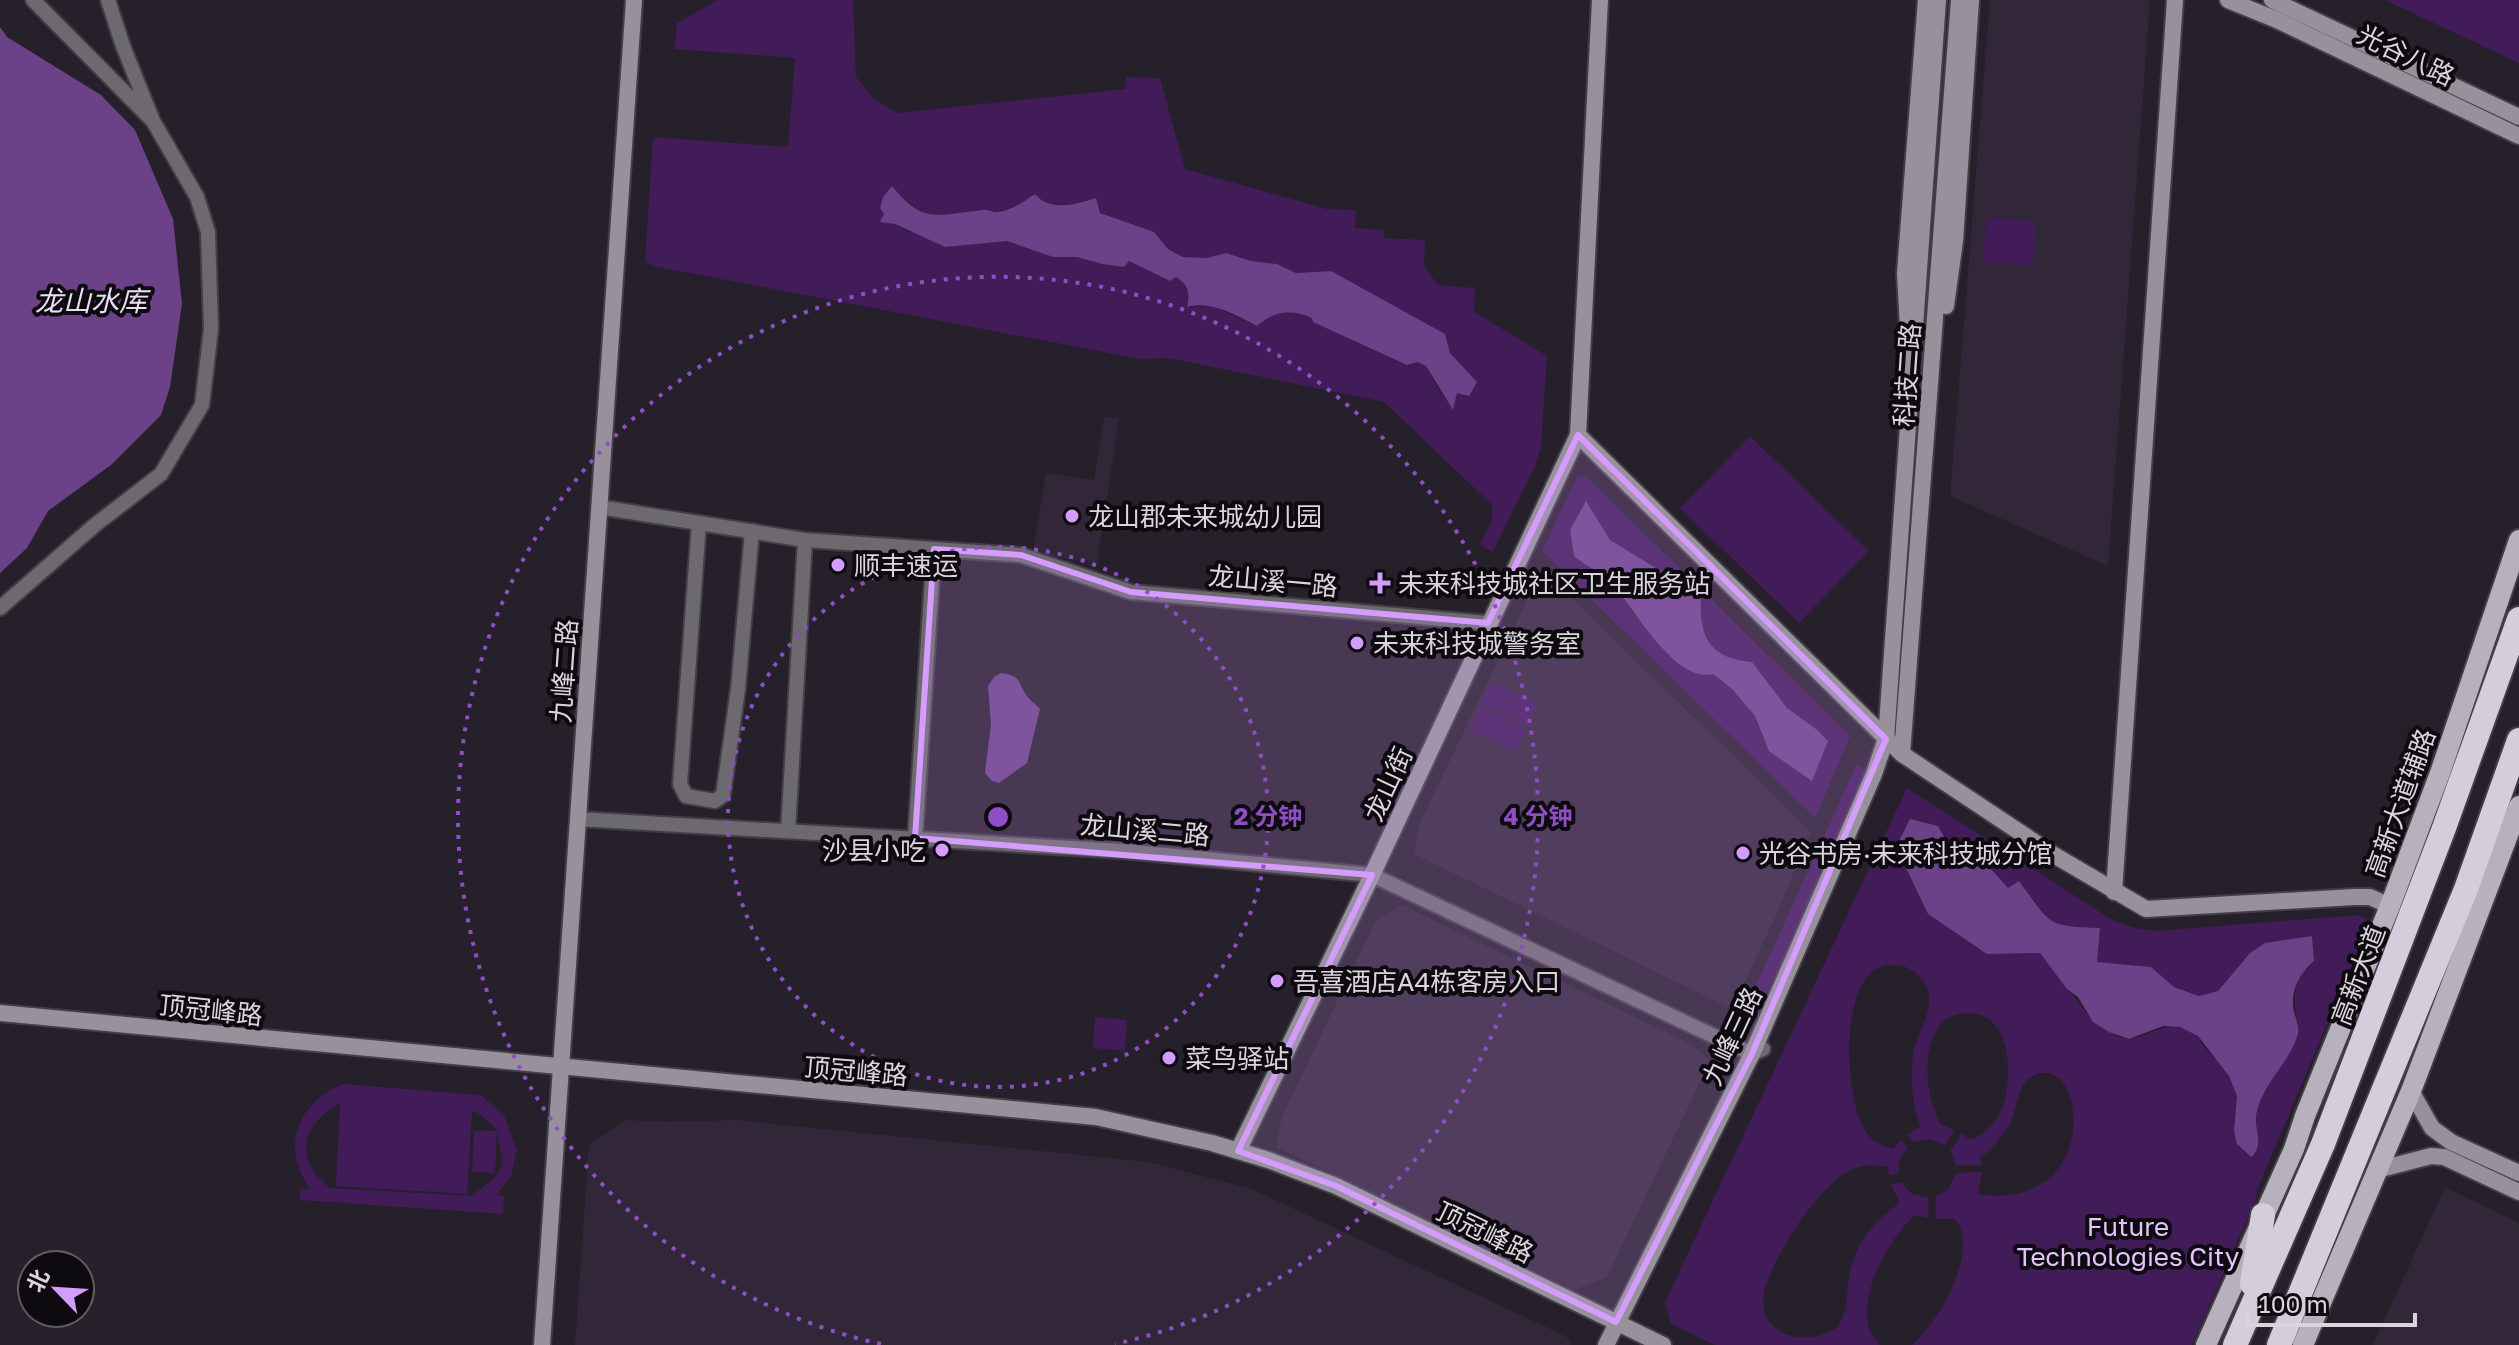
<svg xmlns="http://www.w3.org/2000/svg" width="2519" height="1345" font-family="'Golos Text','Noto Sans SC',sans-serif">
<style>
.built{fill:#312738}
.green{fill:#421b59;fill-rule:evenodd}
.water{fill:#6b4188}
.lines{fill:none;stroke-linecap:round;stroke-linejoin:round}
.street-casing{stroke:#433d47;stroke-width:18}
.secondary-casing{stroke:#433d47;stroke-width:20}
.primary-casing{stroke:#433d47;stroke-width:24}
.highway-casing{stroke:#433d47;stroke-width:28}
.street{stroke:#6c696f;stroke-width:14}
.secondary{stroke:#96919b;stroke-width:16}
.primary{stroke:#b7b0bd;stroke-width:20}
.highway{stroke:#d5cddb;stroke-width:24}
.marked{fill:#d49cfc;fill-opacity:0.2;stroke:#d49cfc;stroke-width:6;stroke-linejoin:round}
.ring{fill:none;stroke:#8e4ec5;stroke-width:4;stroke-dasharray:4 8}
.poi-dot{fill:#d49cfc;stroke:#0d0b10;stroke-width:3}
.labels{text-anchor:middle;dominant-baseline:central;stroke-width:8;stroke-linejoin:round;paint-order:stroke}
.street-label{font-size:26px;fill:#dad5dd;stroke:#0d0b10}
.poi-label{font-size:26px;fill:#dad5dd;stroke:#0d0b10;text-anchor:start}
.park-label{font-size:26px;fill:#e4c2ff;stroke:#0d0b10}
.water-label{font-size:28px;font-style:italic;fill:#e9def2;stroke:#0d0b10}
.centre{fill:#8e4ec5;stroke:#0d0b10;stroke-width:4}
.ring-label{font-size:24px;text-anchor:middle;font-weight:bold;fill:#8e4ec5;stroke:#0d0b10;stroke-width:8;stroke-linejoin:round;paint-order:stroke}
</style>
<rect width="100%" height="100%" fill="#26202b"/>
<g class="built">
<polygon points="1990,0 2150,0 2108,566 1950,496"/>
<polygon points="1104,417 1119,419 1097,563 1033,553 1046,473 1094,480"/>
<polygon points="1542,569 1811,832 1776,915 1732,1009 1414,854 1419,825"/>
<polygon points="1402,905 1693,1045 1710,1061 1607,1277 1574,1290 1276,1147 1282,1117 1376,920"/>
<polygon points="626,1120 668,1122 736,1120 1149,1162 1252,1189 1559,1333 1570,1339 1571,1345 575,1345 589,1144"/>
<polygon points="2445,1187 2519,1223 2519,1345 2373,1345"/>
</g>
<g class="green">
<path d="M718 0H853L856 77 874 99 898 113 1125 89 1126 77 1160 78 1185 169 1327 209 1356 210 1355 228 1384 230V238L1425 240 1424 266 1438 285 1475 288 1474 312 1547 356 1541 447 1535 467 1493 552 1480 545 1492 520V505L1384 402 1169 358 1140 359 653 266 645 262 653 137 788 147 795 58 674 49 677 23ZM1035 194C1050 211 1076 204 1096 198L1099 212 1112 219 1154 232 1168 249 1183 257 1206 258 1226 253 1251 261 1277 264 1295 273 1331 271 1457 393 1453 408 1440 392 1426 366 1417 362 1407 365 1314 322 1312 318C1291 309 1274 311 1257 326L1211 305 1187 307C1190 293 1190 285 1176 277L1169 281 1128 260 1124 267 1102 264 1077 257H1053L1007 241 981 242 909 232 895 224 881 221 884 214 902 198C937 226 946 212 984 210 988 209 992 212 996 211 1010 211 1024 202 1035 194Z"/>
<polygon points="2385,0 2519,0 2519,63"/>
<polygon points="1987,218 2036,221 2033,266 1983,263"/>
<polygon points="1750,436 1869,551 1799,623 1680,508"/>
<path d="M1578 476H1586L1850 736 1815 818 1542 551ZM1586 501 1610 540 1661 570 1655 578 1683 588 1689 584 1701 598C1699 638 1710 658 1752 662L1787 708 1816 729 1769 751 1755 716 1732 689 1713 674 1682 665 1670 655 1632 612 1620 592 1606 577 1574 556 1570 530Z"/>
<polygon points="1491,682 1537,703 1527,725 1480,705"/>
<polygon points="1479,707 1526,728 1516,751 1469,730"/>
<polygon points="1857,764 1865,769 1854,807 1754,1020 1743,1014"/>
<path d="M1907 788 2114 921 2135 928 2155 931 2359 915 2366 919 2369 925 2257 1190 2256 1199 2192 1345H1912C1938 1323 1981 1250 1955 1219H1935L1936 1196 1948 1190 1956 1173 1982 1172 1978 1194C2105 1213 2087 1045 2031 1077 2017 1085 2017 1112 2009 1126 2001 1138 1992 1149 1980 1158L1982 1165H1956L1950 1151 1962 1133 1970 1140C1994 1131 2004 1112 2007 1087 2011 1059 2006 1015 1970 1013 1960 1012 1949 1016 1942 1023 1919 1047 1927 1098 1940 1124L1955 1130 1945 1145 1929 1139 1914 1142 1907 1135 1920 1127C1912 1101 1909 1075 1914 1049 1919 1030 1934 1010 1928 990 1924 979 1914 969 1902 966 1835 949 1842 1101 1867 1133 1874 1142 1883 1146 1893 1149L1901 1140 1907 1147 1899 1161 1898 1174 1889 1175 1888 1167C1874 1164 1860 1164 1847 1172 1818 1187 1762 1270 1763 1303 1765 1340 1812 1345 1836 1328 1851 1311 1845 1284 1852 1264 1857 1246 1868 1230 1881 1218 1887 1212 1895 1208 1899 1202L1891 1184 1901 1182 1912 1194 1929 1198 1928 1218 1915 1215C1888 1239 1845 1314 1880 1345H1715L1671 1324 1665 1302ZM1938 826 1959 863 2008 889 2019 881 2047 918 2058 926 2100 928 2096 962 2150 967 2174 987 2199 996 2218 991 2250 953 2265 944 2312 936 2314 961C2288 982 2294 1002 2299 1031 2288 1051 2257 1095 2255 1116 2254 1131 2265 1146 2251 1157 2224 1138 2241 1117 2237 1095 2233 1073 2215 1061 2202 1044 2199 1040 2200 1038 2196 1035 2165 1011 2145 1046 2119 1037 2088 1026 2062 978 2040 953L2017 952 1928 914 1896 847Z"/>
<polygon points="1095,1017 1127,1020 1125,1051 1093,1048"/>
<path d="M343 1084 481 1095 504 1115 517 1150 511 1176 496 1195 504 1196 503 1214 300 1200V1189H310C280 1147 297 1103 343 1084ZM340 1103 336 1186 467 1194 472 1111 469 1110C480 1112 490 1122 497 1131H474L472 1172 495 1173 497 1132 503 1164 494 1178 472 1196 330 1188C293 1158 301 1126 340 1103Z"/>
</g>
<g class="water">
<polygon points="0,27 7,37 101,95 135,130 173,219 182,304 170,387 161,415 111,465 48,511 27,548 0,573"/>
<path d="M892 186C924 226 939 214 983 210 987 209 991 212 995 212 1010 212 1024 201 1035 194 1050 212 1077 204 1096 198L1100 213 1154 232 1168 249 1183 257 1206 258 1226 253 1251 261 1277 264 1296 273 1331 271 1445 334 1450 353 1477 382 1469 396 1457 393 1453 410 1426 366 1417 362 1407 365 1313 322 1312 318C1291 309 1274 311 1257 326 1236 315 1211 300 1187 307 1190 293 1189 285 1176 277L1170 281 1129 261 1124 267 1102 264 1077 257H1053L1007 241 945 247 895 224 880 222 884 214 880 208 883 197Z"/>
<path d="M1586 501 1610 540 1661 571 1656 578 1683 588 1689 584 1701 598C1699 638 1710 658 1752 662L1787 708 1816 729 1828 741 1812 781 1769 751 1755 716 1732 689 1713 674C1674 684 1632 604 1610 581 1600 571 1585 566 1574 556L1570 530Z"/>
<path d="M1001 673C1021 677 1016 678 1025 693 1028 699 1036 704 1040 709L1027 763 999 783 992 781 985 773 991 724 988 686 994 677Z"/>
<path d="M1910 819 1938 826 1959 863 1991 869 2008 888 2019 881C2052 925 2045 926 2100 928L2097 962 2151 967 2174 987 2199 996 2218 991 2250 953 2265 943 2312 936 2314 961C2301 972 2292 987 2293 1004 2293 1015 2300 1024 2298 1034 2290 1062 2264 1082 2257 1111 2252 1127 2266 1145 2251 1157L2237 1144 2234 1131 2237 1096 2229 1076 2198 1036 2180 1027 2163 1026 2129 1039 2109 1032 2093 1022 2078 997 2067 989 2040 953 1987 954 1928 914 1896 847Z"/>
</g>
<g class="lines">
<g class="street-casing">
<g id="street">
<polyline points="33,0 151,119"/>
<polyline points="599,507 805,540 1021,555 1131,592 1488,623"/>
<polyline points="699,523 680,784 686,796 715,801 723,795 738,689 752,531"/>
<polyline points="0,608 95,525 161,474 202,405 211,329 208,232 197,197 153,121 123,46 108,0"/>
<polyline points="578,819 1123,851 1372,875 1752,1054 1763,1049"/>
<polyline points="788,831 805,540"/>
<polyline points="915,838 934,549"/>
</g>
</g>
<g class="secondary-casing">
<g id="secondary">
<polyline points="2228,0 2277,20 2519,136"/>
<polyline points="2272,0 2519,117"/>
<polyline points="1946,306 1955,241 1971,0"/>
<polyline points="1908,329 1905,273 1926,0"/>
<polyline points="1578,435 1902,754 2054,855 2146,909 2354,897 2370,897 2390,906"/>
<polyline points="1902,754 1959,0"/>
<polyline points="2114,892 2175,0"/>
<polyline points="0,1013 1096,1117 1212,1143 1268,1160 1336,1186 1663,1345"/>
<polyline points="2411,1091 2432,1128 2451,1142 2519,1173"/>
<polyline points="1238,1151 1372,875 1578,435 1600,0"/>
<polyline points="2377,1170 2431,1156 2444,1157 2519,1192"/>
<polyline points="542,1345 634,0"/>
<polyline points="1606,1345 1752,1054 1874,774 1886,739 1938,0"/>
</g>
</g>
<g class="primary-casing">
<g id="primary">
<polyline points="2206,1345 2294,1149 2305,1116 2390,906 2440,773 2519,540"/>
<polyline points="2303,1345 2411,1091 2519,806"/>
</g>
</g>
<g class="highway-casing">
<g id="highway">
<polyline points="2252,1284 2263,1215"/>
<polyline points="2235,1345 2323,1144 2444,828 2519,619"/>
<polyline points="2279,1345 2466,889 2519,740"/>
</g>
</g>
<use href="#street" class="street"/>
<use href="#secondary" class="secondary"/>
<use href="#primary" class="primary"/>
<use href="#highway" class="highway"/>
</g>
<path class="marked" d="M1578 435 1886 739 1752 1054 1616 1322 1336 1186 1238 1151 1372 875 915 838 934 549 1021 555 1131 592 1488 623Z"/>
<g class="ring">
<circle cx="998" cy="817" r="270"/>
<path d="M881 1344A540 540 0 1 1 1115 1344"/>
</g>
<g class="poi-dot">
<circle cx="1072" cy="516" r="8"/>
<circle cx="838" cy="565" r="8"/>
<path d="M1376 571h8v8h8v8h-8v8h-8v-8h-8v-8h8z"/>
<circle cx="1357" cy="643" r="8"/>
<circle cx="942" cy="850" r="8"/>
<circle cx="1743" cy="853" r="8"/>
<circle cx="1277" cy="981" r="8"/>
<circle cx="1169" cy="1058" r="8"/>
</g>
<g class="labels">
<g class="street-label">
<text transform="translate(2406 55) rotate(26)">光谷八路</text>
<text transform="translate(1907 375) rotate(-86)">科技二路</text>
<text transform="translate(1273 581) rotate(5)">龙山溪一路</text>
<text transform="translate(564 671) rotate(-86)">九峰二路</text>
<text transform="translate(1388 784) rotate(-65)">龙山街</text>
<text transform="translate(2400 803) rotate(-70)">高新大道辅路</text>
<text transform="translate(1145 830) rotate(5)">龙山溪二路</text>
<text transform="translate(2358 975) rotate(-69)">高新大道</text>
<text transform="translate(211 1010) rotate(6)">顶冠峰路</text>
<text transform="translate(1732 1036) rotate(-65)">九峰三路</text>
<text transform="translate(856 1071) rotate(5)">顶冠峰路</text>
<text transform="translate(1485 1232) rotate(26)">顶冠峰路</text>
</g>
<g class="poi-label">
<text x="1088" y="516">龙山郡未来城幼儿园</text>
<text x="854" y="565">顺丰速运</text>
<text x="1398" y="583">未来科技城社区卫生服务站</text>
<text x="1373" y="643">未来科技城警务室</text>
<text x="926" y="850" text-anchor="end">沙县小吃</text>
<text x="1759" y="853">光谷书房·未来科技城分馆</text>
<text x="1293" y="981">吾喜酒店A4栋客房入口</text>
<text x="1185" y="1058">菜鸟驿站</text>
</g>
<g class="park-label">
<text x="2128" y="1226">Future<tspan x="2128" dy="30">Technologies City</tspan></text>
</g>
<g class="water-label">
<text x="91" y="300">龙山水库</text>
</g>
</g>
<circle cx="998" cy="817" r="12" class="centre"/>
<g class="ring-label">
<text x="1268" y="825">2 分钟</text>
<text x="1538" y="825">4 分钟</text>
</g>
<g transform="translate(56 1289) rotate(295)"><circle r="38" fill="#0d0b10" stroke="#5f5c62" stroke-width="2"/>
<path d="M0-6L14 30L0 20L-14 30Z" fill="#d49cfc"/>
<text y="-12" font-size="22" font-weight="bold" text-anchor="middle" fill="#dad5dd">北</text>
</g>
<path d="M2247 1313v12h168v-12" fill="none" stroke="#dad5dd" stroke-width="4"/>
<text x="2259" y="1313" font-size="24" fill="#dad5dd" stroke="#0d0b10" stroke-width="6" paint-order="stroke">100 m</text>
</svg>
